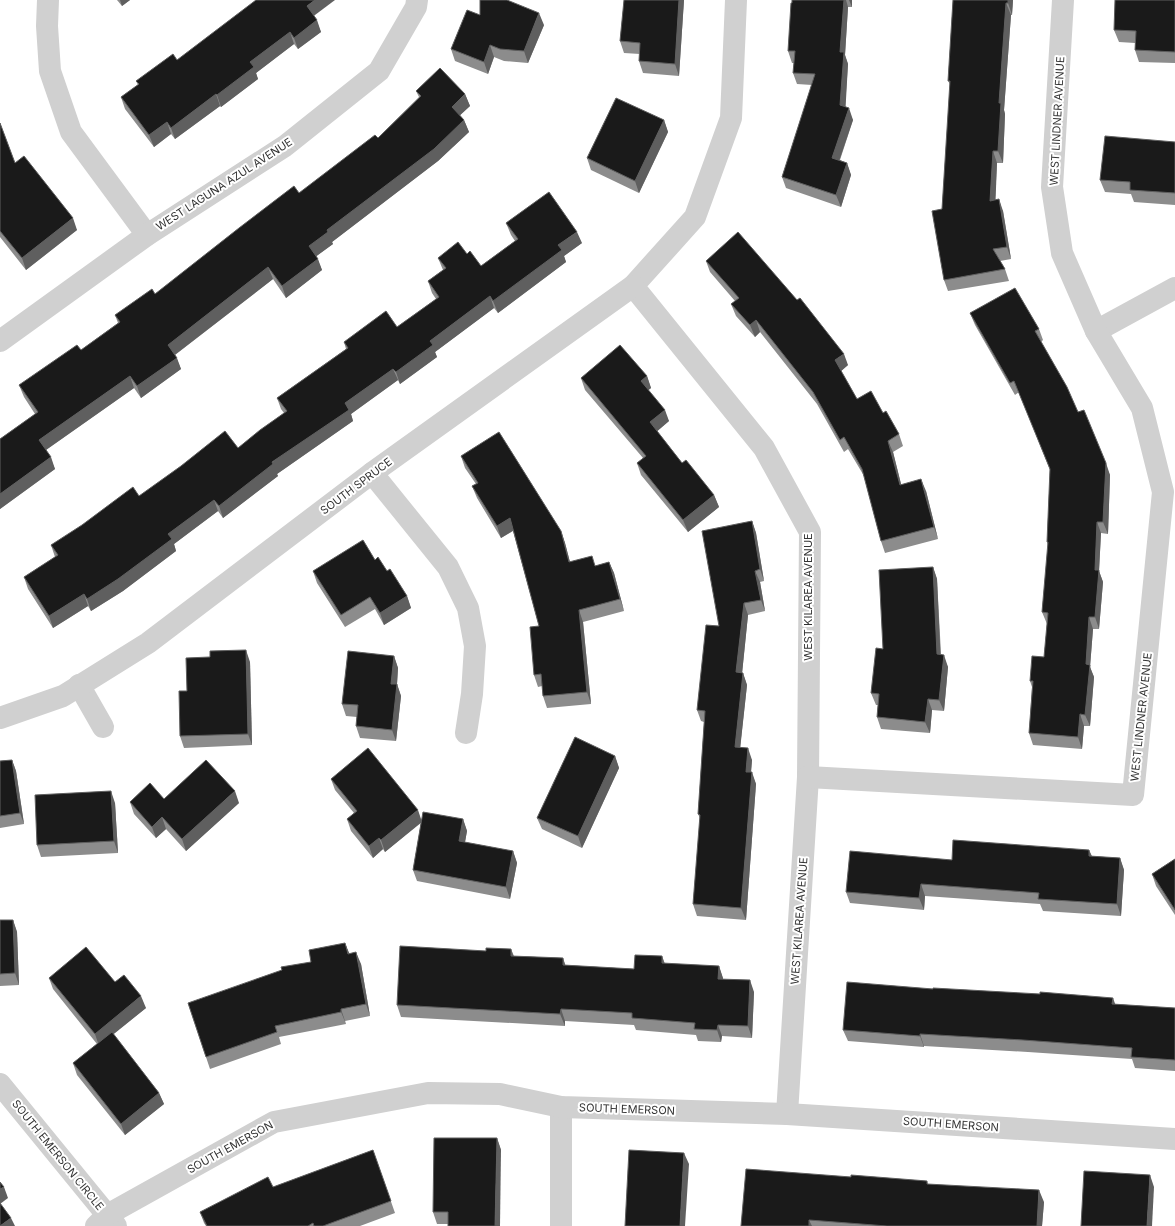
<svg xmlns="http://www.w3.org/2000/svg" width="1175" height="1226" font-family="Inter,sans-serif">
<style>
.lines{fill:none;stroke-linecap:round;stroke-linejoin:round}
.street{stroke:#d0d0d0;stroke-width:22}
.wall{fill:#8c8c8c}
.shaded-wall{fill:#5f5f5f}
.building{fill:#1a1a1a;stroke:#5f5f5f}
.labels{text-anchor:middle;dominant-baseline:central;stroke-width:4;stroke-linejoin:round;paint-order:stroke}
.street-label{font-size:11px;fill:#333;stroke:#fff}
</style>
<rect width="100%" height="100%" fill="#fff"/>
<g class="lines">
<g class="street">
<polyline points="48,0 47,26 50,71 71,132 147,235"/>
<polyline points="736,0 731,118 695,217 633,286 764,448 810,532 808,777 787,1114"/>
<polyline points="1096,331 1175,288"/>
<polyline points="0,341 147,235 285,146 379,71 416,7 417,0"/>
<polyline points="372,473 448,567 468,608 475,646 472,694 466,733"/>
<polyline points="79,685 103,727"/>
<polyline points="0,718 63,696 148,643 372,473 633,286"/>
<polyline points="808,777 1133,795 1163,492 1142,408 1096,331 1062,253 1052,187 1063,0"/>
<polyline points="0,1084 116,1226"/>
<polyline points="561,1107 561,1226"/>
<polyline points="96,1226 107,1215 274,1122 428,1093 500,1094 561,1107 787,1114 1175,1139"/>
</g>
</g>
<g class="wall">
<polygon points="117,0 130,0 122,6"/>
<polygon points="624,0 684,0 679,76 643,73 639,61 640,54 624,53 620,41"/>
<polygon points="792,0 852,0 852,7 848,7 845,55 848,64 845,107 853,120 840,160 847,163 851,175 841,207 786,188 782,177 812,85 797,84 793,73 794,63 792,63 788,51"/>
<polygon points="953,0 1013,0 1012,15 1011,15 1004,110 1005,114 1003,163 997,163 995,200 1003,211 1011,259 1000,261 1005,269 1009,281 948,291 944,280 942,209 950,84 948,81"/>
<polygon points="1175,0 1175,63 1139,62 1135,50 1135,43 1119,42 1114,30"/>
<polygon points="480,15 544,25 528,63 504,61 494,57 488,74 455,61 451,49"/>
<polygon points="314,16 321,32 298,49 294,44 256,73 258,79 221,107 220,106 175,139 171,134 154,147 125,109 121,97 138,85 136,81 177,60"/>
<polygon points="416,91 465,94 470,106 460,115 464,120 469,132 438,161 332,242 333,244 316,256 322,270 286,298 273,279 175,355 181,369 141,398 134,388 46,450 55,469 0,509 0,439 35,414 24,397 19,385 81,350 118,323 115,315 155,294 378,138 419,97"/>
<polygon points="664,120 668,132 639,193 591,170 587,158"/>
<polygon points="0,123 15,163 77,230 26,270 0,237"/>
<polygon points="1175,142 1175,205 1134,202 1131,194 1105,192 1100,180"/>
<polygon points="506,223 582,243 564,256 566,262 498,313 494,308 435,352 437,357 400,384 398,380 351,414 353,421 277,474 278,476 223,518 218,511 174,544 176,551 123,591 91,611 88,606 53,628 28,589 24,577 55,557 51,545 139,496 238,448 284,413 281,409 277,398 346,349 344,342 397,327 436,299 432,293 428,281 443,270 438,258 467,254 481,266 515,241 511,235"/>
<polygon points="706,261 848,365 841,371 857,399 883,413 899,434 903,446 893,452 901,484 926,491 938,539 885,553 881,541 864,476 848,449 844,452 817,404 760,332 755,337 736,316 731,304 735,301 710,272"/>
<polygon points="970,313 1039,329 1043,340 1041,342 1110,475 1108,534 1101,533 1099,571 1103,582 1099,629 1093,629 1090,667 1094,677 1090,726 1084,726 1082,749 1033,745 1029,733 1032,687 1030,681 1044,657 1047,624 1042,612 1048,545 1047,542 1050,470 1019,392 1015,395 975,325"/>
<polygon points="647,376 651,388 648,390 669,421 657,431 682,463 714,495 719,507 688,532 641,475 637,463 643,458 585,390 581,378"/>
<polygon points="461,456 561,531 565,543 570,562 595,566 609,562 614,573 624,611 583,622 591,704 547,708 543,696 542,686 538,687 534,675 539,626 513,531 501,538 477,498 472,486 476,484 465,468"/>
<polygon points="752,521 756,533 764,581 760,582 765,611 748,615 742,673 743,673 747,685 740,748 752,760 751,772 756,784 746,920 697,916 693,904 700,818 698,814 704,722 701,721 697,710 719,626"/>
<polygon points="375,560 387,571 407,596 411,608 384,625 375,609 345,627 317,583 313,571"/>
<polygon points="933,567 937,579 941,654 948,667 944,711 932,710 930,733 881,729 877,717 878,705 876,705 871,693 883,649"/>
<polygon points="394,656 398,668 397,684 401,696 396,741 360,738 356,726 357,717 346,716 342,704"/>
<polygon points="250,662 252,745 184,748 180,736"/>
<polygon points="615,756 619,768 582,848 542,829 537,818"/>
<polygon points="12,760 16,771 24,824 0,828 0,761"/>
<polygon points="331,779 422,820 463,819 467,831 465,842 513,851 517,863 510,899 417,881 413,870 421,822 385,852 383,849 373,858 351,831 347,819 354,813 335,790"/>
<polygon points="164,799 239,803 186,851 166,829 156,838 134,814 130,802"/>
<polygon points="115,803 118,853 41,857 37,845"/>
<polygon points="1089,850 1092,856 1120,858 1124,870 1121,916 1043,911 1040,904 925,896 924,910 850,903 846,892 952,860"/>
<polygon points="1175,859 1175,915 1156,886 1152,874"/>
<polygon points="0,920 13,920 17,932 19,985 0,986"/>
<polygon points="345,943 349,954 361,964 370,1016 345,1021 346,1024 279,1037 281,1044 210,1069 206,1057 311,962"/>
<polygon points="511,949 514,956 563,958 565,965 634,969 662,956 665,964 719,966 723,979 754,992 752,1038 722,1036 721,1042 698,1041 696,1035 636,1030 634,1025 565,1021 565,1026 401,1017 397,1005 486,951"/>
<polygon points="49,978 115,982 146,1008 113,1034 159,1093 164,1104 125,1135 77,1075 73,1063 97,1044 53,989"/>
<polygon points="1115,1004 1175,1008 1175,1071 1135,1068 1132,1059 1028,1052 924,1046 924,1047 848,1041 843,1030"/>
<polygon points="497,1138 501,1150 448,1224 437,1224 433,1212"/>
<polygon points="373,1150 395,1213 360,1226 206,1226 204,1223 200,1212 273,1187"/>
<polygon points="851,1177 927,1181 928,1184 1044,1202 1042,1226 741,1226"/>
</g>
<g class="shaded-wall">
<polygon points="120,0 130,0 122,6"/>
<polygon points="315,0 335,0 311,18 307,6"/>
<polygon points="679,0 684,0 679,76 675,64"/>
<polygon points="844,0 846,0 848,7 845,55 848,64 845,117 840,105 840,52"/>
<polygon points="849,0 852,0 852,7"/>
<polygon points="1008,0 1013,0 1012,15 1008,3"/>
<polygon points="1006,3 1011,15 1004,110 1005,114 1003,163 998,151 999,103"/>
<polygon points="539,13 544,25 528,63 524,51"/>
<polygon points="317,20 321,32 298,49 294,38"/>
<polygon points="290,32 294,44 256,73 258,79 221,107 217,95 250,62"/>
<polygon points="490,45 494,57 488,74 484,62"/>
<polygon points="216,94 220,106 175,139 171,128"/>
<polygon points="465,94 470,106 456,119 452,107"/>
<polygon points="849,108 853,120 836,170 832,158"/>
<polygon points="464,120 469,132 438,161 332,242 333,244 314,258 309,246 327,230"/>
<polygon points="664,120 668,132 639,193 635,181"/>
<polygon points="167,122 171,134 154,147 149,135"/>
<polygon points="993,151 997,163 995,213 990,201"/>
<polygon points="847,163 851,175 841,207 836,195"/>
<polygon points="999,199 1003,211 1011,259 1007,247"/>
<polygon points="73,218 77,230 26,270 22,258"/>
<polygon points="577,232 582,243 564,256 566,262 498,313 493,301 558,245"/>
<polygon points="318,259 322,270 286,298 282,286"/>
<polygon points="268,267 273,279 172,357 168,345"/>
<polygon points="490,296 494,308 435,352 437,357 400,384 396,372 430,341"/>
<polygon points="756,320 760,332 755,337 750,325"/>
<polygon points="844,354 848,365 840,372 835,360"/>
<polygon points="177,358 181,369 141,398 137,386"/>
<polygon points="393,369 398,380 351,414 353,421 277,474 278,476 223,518 219,506 345,403"/>
<polygon points="130,376 134,388 43,452 39,440"/>
<polygon points="647,376 651,388 645,393 641,381"/>
<polygon points="665,410 669,421 654,434 650,422"/>
<polygon points="888,441 893,452 904,496 900,485"/>
<polygon points="51,457 55,469 0,509 0,494"/>
<polygon points="1106,463 1110,475 1108,534 1103,522"/>
<polygon points="921,479 926,491 938,539 934,527"/>
<polygon points="714,495 719,507 688,532 683,520"/>
<polygon points="214,500 218,511 174,544 176,551 123,591 91,611 87,599 168,534"/>
<polygon points="510,518 514,530 501,538 497,526"/>
<polygon points="752,521 756,533 764,581 760,569"/>
<polygon points="1097,522 1101,533 1099,571 1103,582 1099,629 1095,617 1095,570"/>
<polygon points="561,531 565,543 573,574 569,562"/>
<polygon points="609,562 614,573 624,611 620,599"/>
<polygon points="933,567 937,579 941,666 937,654"/>
<polygon points="755,571 760,582 765,611 761,600"/>
<polygon points="84,594 88,606 53,628 49,616"/>
<polygon points="407,596 411,608 384,625 380,613"/>
<polygon points="744,603 748,615 741,684 736,672"/>
<polygon points="579,610 583,622 591,704 587,692"/>
<polygon points="1089,617 1093,629 1090,667 1094,677 1090,726 1085,715 1086,664"/>
<polygon points="246,650 250,662 252,745 248,734"/>
<polygon points="944,655 948,667 944,711 939,700"/>
<polygon points="394,656 398,668 397,684 401,696 396,741 392,730 391,684"/>
<polygon points="743,673 747,685 739,759 735,747"/>
<polygon points="928,699 932,710 930,733 925,722"/>
<polygon points="1080,714 1084,726 1082,749 1078,737"/>
<polygon points="748,748 752,760 750,784 746,772"/>
<polygon points="615,756 619,768 582,848 578,836"/>
<polygon points="12,760 16,771 24,824 20,813"/>
<polygon points="752,772 756,784 746,920 741,908"/>
<polygon points="111,791 115,803 118,853 114,841"/>
<polygon points="235,791 239,803 186,851 182,839"/>
<polygon points="418,810 422,822 385,852 381,840"/>
<polygon points="162,817 166,829 156,838 152,827"/>
<polygon points="463,819 467,831 463,853 459,841"/>
<polygon points="379,838 383,849 373,858 369,846"/>
<polygon points="1089,850 1094,862 1089,856"/>
<polygon points="513,851 517,863 510,899 506,887"/>
<polygon points="1120,858 1124,870 1121,916 1117,904"/>
<polygon points="921,884 925,896 924,910 919,898"/>
<polygon points="13,920 17,932 19,985 15,973"/>
<polygon points="345,943 350,955 348,954"/>
<polygon points="511,949 515,961 511,956"/>
<polygon points="356,952 361,964 370,1016 366,1004"/>
<polygon points="662,956 666,968 662,963"/>
<polygon points="563,958 567,970 563,965"/>
<polygon points="719,966 723,978 722,990 718,979"/>
<polygon points="750,980 754,992 752,1038 748,1026"/>
<polygon points="141,996 146,1008 99,1046 95,1034"/>
<polygon points="1113,998 1117,1009 1112,1004"/>
<polygon points="341,1009 346,1024 341,1012"/>
<polygon points="561,1009 565,1021 565,1026 560,1014"/>
<polygon points="718,1025 722,1036 721,1042 717,1030"/>
<polygon points="920,1034 924,1046 924,1047 920,1036"/>
<polygon points="159,1093 164,1104 125,1135 121,1124"/>
<polygon points="497,1138 501,1150 500,1226 495,1226"/>
<polygon points="684,1153 689,1164 685,1226 680,1226"/>
<polygon points="1150,1175 1154,1187 1152,1226 1147,1226"/>
<polygon points="4,1187 8,1198 0,1204 0,1189"/>
<polygon points="1039,1190 1044,1202 1042,1226 1037,1226"/>
<polygon points="11,1218 15,1226 0,1226"/>
<polygon points="809,1220 812,1226 809,1226"/>
</g>
<g class="building">
<polygon points="256,0 315,0 307,6 317,20 294,38 290,32 250,62 254,67 217,95 216,94 171,128 167,122 149,135 121,97 139,84 136,81 173,54 177,60"/>
<polygon points="480,0 507,0 539,13 524,51 500,49 490,45 484,62 451,49 467,10 480,15"/>
<polygon points="624,0 679,0 675,64 639,61 640,43 620,41"/>
<polygon points="792,0 844,0 840,52 844,52 840,105 849,108 832,158 847,163 836,195 782,177 815,74 793,73 795,51 788,51 791,3 792,3"/>
<polygon points="953,0 1008,0 1008,3 1006,3 999,103 1001,103 998,151 993,151 990,201 999,199 1007,247 993,249 1005,269 944,280 932,211 942,209 950,81 948,81"/>
<polygon points="1115,0 1175,0 1175,52 1135,50 1136,31 1114,30"/>
<polygon points="440,68 465,94 452,107 464,120 434,149 327,230 328,232 309,246 318,259 282,286 268,267 168,345 177,358 137,386 130,376 39,440 51,457 0,494 0,439 38,412 19,385 77,345 81,350 120,322 115,315 152,289 155,294 239,228 294,186 299,193 375,135 378,138 421,96 416,91"/>
<polygon points="616,98 664,120 635,181 587,158"/>
<polygon points="0,123 15,163 24,156 73,218 22,258 0,231"/>
<polygon points="1105,136 1175,142 1175,193 1130,190 1130,182 1100,180"/>
<polygon points="549,192 577,232 558,245 562,250 493,301 490,296 430,341 433,345 396,372 393,369 345,403 349,410 272,462 273,464 219,506 214,500 168,534 172,539 118,579 87,599 84,594 49,616 24,577 58,555 51,545 82,525 133,487 139,496 181,466 225,431 238,448 260,430 287,411 277,398 348,348 344,342 386,311 397,327 439,297 428,281 446,268 438,258 458,242 467,254 470,251 481,266 518,239 506,223"/>
<polygon points="738,232 797,300 800,298 844,354 835,360 857,399 871,391 883,413 886,411 899,434 888,441 900,485 921,479 934,527 881,541 862,469 844,437 840,440 813,392 756,320 750,325 731,304 739,298 706,261"/>
<polygon points="1015,288 1039,329 1035,331 1067,387 1078,412 1084,410 1106,463 1103,522 1097,522 1095,570 1099,570 1095,617 1089,617 1086,664 1090,665 1085,715 1080,714 1078,737 1029,733 1033,681 1030,681 1032,656 1044,657 1048,613 1042,612 1048,542 1047,542 1050,469 1014,381 1010,383 970,313"/>
<polygon points="620,345 647,376 641,381 665,410 650,422 682,463 686,460 714,495 683,520 637,463 646,456 581,378"/>
<polygon points="499,432 561,531 569,562 592,556 595,566 609,562 620,599 579,610 587,692 543,696 541,674 534,675 530,627 539,626 510,518 497,526 472,486 478,483 461,456"/>
<polygon points="752,521 760,569 755,571 761,600 744,603 736,672 743,673 735,747 748,748 746,772 752,772 741,908 693,904 700,815 698,814 705,711 697,710 706,625 719,626 702,531"/>
<polygon points="363,540 375,560 378,557 387,571 390,569 407,596 380,613 370,597 341,615 313,571"/>
<polygon points="933,567 937,654 944,655 939,700 928,699 925,722 877,717 879,694 871,693 876,648 883,649 879,570"/>
<polygon points="246,650 248,734 180,736 179,691 187,691 186,658 210,657 210,651"/>
<polygon points="348,651 394,656 391,684 397,684 392,730 356,726 358,705 342,704"/>
<polygon points="575,737 615,756 578,836 537,818"/>
<polygon points="368,748 418,810 381,840 379,838 369,846 347,819 357,811 331,779"/>
<polygon points="12,760 20,813 0,816 0,761"/>
<polygon points="206,760 235,791 182,839 162,817 152,827 130,802 150,783 164,799"/>
<polygon points="111,791 114,841 37,845 35,795"/>
<polygon points="423,812 463,819 459,841 513,851 506,887 413,870"/>
<polygon points="953,840 1089,850 1089,856 1120,858 1117,904 1038,899 1039,893 921,884 919,898 846,892 850,851 952,860"/>
<polygon points="1175,859 1175,910 1152,874"/>
<polygon points="0,920 13,920 15,973 0,974"/>
<polygon points="345,943 348,954 356,952 366,1004 341,1009 341,1012 275,1026 277,1032 206,1057 188,1003 282,970 281,967 311,962 309,950"/>
<polygon points="400,946 486,951 486,948 511,949 511,956 563,958 563,965 634,969 635,955 662,956 662,963 719,966 718,979 750,980 748,1026 718,1025 717,1030 694,1029 695,1023 632,1018 632,1013 561,1009 560,1014 397,1005"/>
<polygon points="86,947 115,982 124,975 141,996 95,1034 49,978"/>
<polygon points="847,982 933,989 933,988 1040,994 1040,992 1113,998 1112,1004 1175,1008 1175,1060 1131,1057 1132,1048 1023,1040 920,1034 920,1036 843,1030"/>
<polygon points="112,1032 159,1093 121,1124 73,1063"/>
<polygon points="434,1138 497,1138 495,1226 448,1226 448,1212 433,1212"/>
<polygon points="373,1150 391,1201 323,1226 314,1226 313,1223 308,1226 207,1226 200,1212 268,1177 273,1187"/>
<polygon points="629,1150 684,1153 680,1226 625,1226"/>
<polygon points="746,1169 851,1177 851,1175 927,1181 927,1184 1039,1190 1037,1226 887,1226 809,1220 809,1226 741,1226"/>
<polygon points="1084,1171 1150,1175 1147,1226 1081,1226"/>
<polygon points="0,1182 4,1187 0,1189"/>
<polygon points="0,1203 11,1218 0,1226"/>
</g>
<g class="labels">
<g class="street-label">
<text transform="translate(1057 121) rotate(-87)">WEST LINDNER AVENUE</text>
<text transform="translate(224 184) rotate(-33)">WEST LAGUNA AZUL AVENUE</text>
<text transform="translate(356 486) rotate(-37)">SOUTH SPRUCE</text>
<text transform="translate(808 597) rotate(-90)">WEST KILAREA AVENUE</text>
<text transform="translate(1141 717) rotate(-84)">WEST LINDNER AVENUE</text>
<text transform="translate(799 921) rotate(-86)">WEST KILAREA AVENUE</text>
<text transform="translate(627 1109) rotate(2)">SOUTH EMERSON</text>
<text transform="translate(951 1124) rotate(4)">SOUTH EMERSON</text>
<text transform="translate(230 1147) rotate(-29)">SOUTH EMERSON</text>
<text transform="translate(58 1155) rotate(51)">SOUTH EMERSON CIRCLE</text>
</g>
</g>
</svg>
